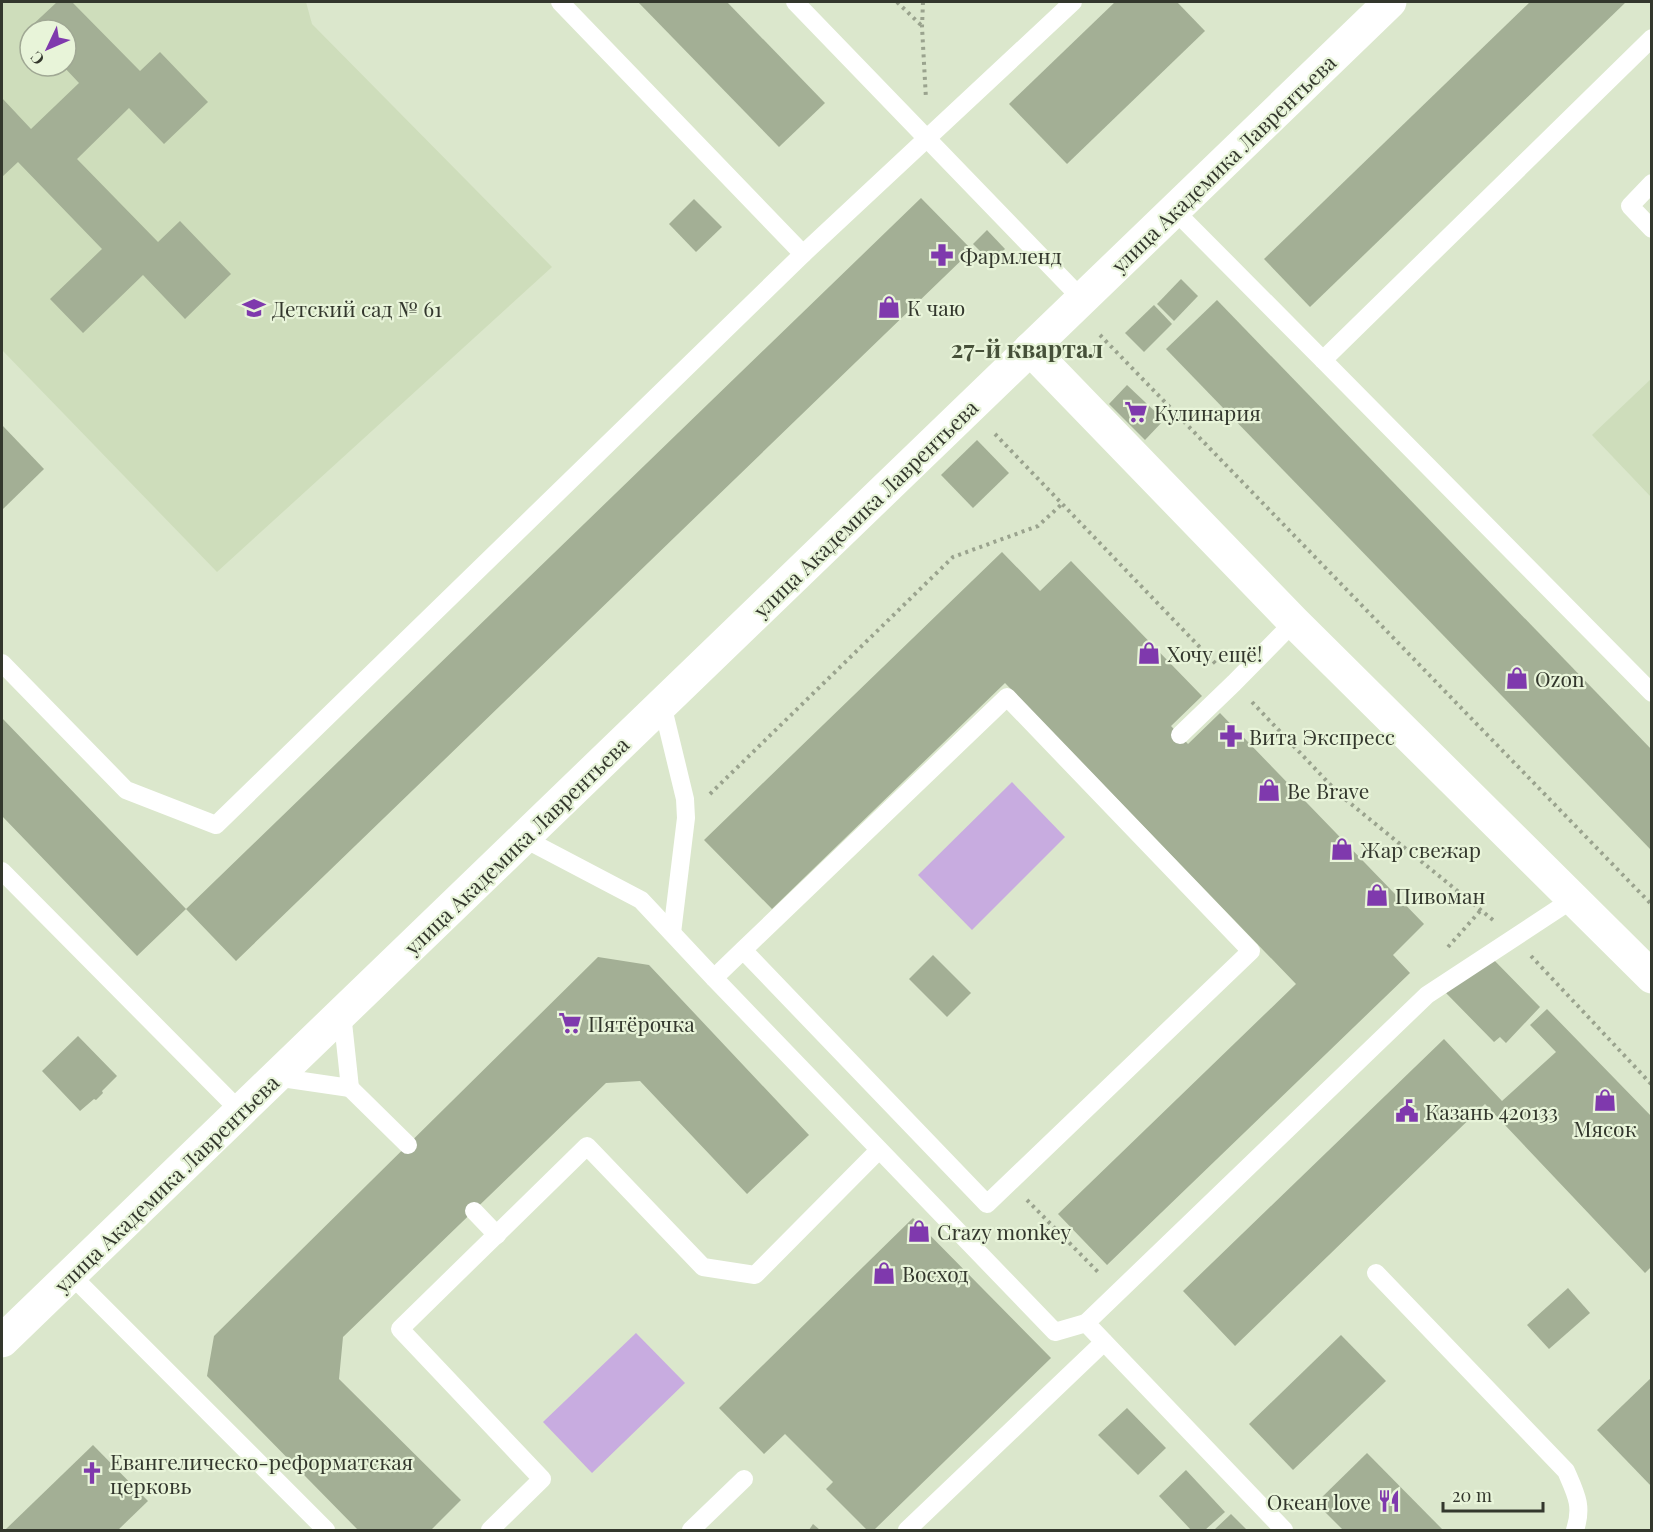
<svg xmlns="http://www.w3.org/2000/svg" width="1653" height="1532" font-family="'Playfair Display',serif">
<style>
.built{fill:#ceddbb;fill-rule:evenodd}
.green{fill:#c8ace0}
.building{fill:#a3af95}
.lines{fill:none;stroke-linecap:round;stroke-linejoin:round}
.path{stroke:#9aa38e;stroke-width:4;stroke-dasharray:3 4.5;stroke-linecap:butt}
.service{stroke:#fff;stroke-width:18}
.minor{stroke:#fff;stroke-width:33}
.labels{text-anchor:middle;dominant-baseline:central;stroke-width:4.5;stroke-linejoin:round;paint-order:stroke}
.street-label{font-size:21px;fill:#33372d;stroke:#e8f4d9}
.poi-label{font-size:21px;fill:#33372d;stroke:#e8f4d9;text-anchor:start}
.quarter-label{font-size:24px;font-weight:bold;fill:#465039;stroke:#e8f4d9}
</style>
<rect width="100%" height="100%" fill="#dbe7cc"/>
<g class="built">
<path d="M2 2H306L312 24 552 267 217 572 2 350ZM30 30H66V66H30Z"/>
<polygon points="1651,379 1651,497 1592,435"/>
</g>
<g class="green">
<polygon points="1012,782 1065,837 972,930 918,875"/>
<polygon points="636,1333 685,1383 592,1473 543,1422"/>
</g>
<g class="building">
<polygon points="57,2 72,2 140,71 160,52 208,102 164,144 129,108 77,159 158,242 180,221 231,274 185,319 143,275 83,333 50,299 102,249 18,162 2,177 2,98 31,129 79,83 63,66 66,66 66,30 27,30"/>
<polygon points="638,2 727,2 825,103 779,147"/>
<polygon points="1115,2 1177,2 1205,31 1067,164 1009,104"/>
<polygon points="1530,2 1626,2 1310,307 1264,259"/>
<polygon points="921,198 972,250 236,961 186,909 137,956 2,816 2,718 186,909"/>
<polygon points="694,199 722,227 696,252 669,224"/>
<polygon points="987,230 1005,249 991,262 973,244"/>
<polygon points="1181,279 1198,296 1174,321 1157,304"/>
<polygon points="1217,300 1652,750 1652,851 1166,349"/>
<polygon points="1154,305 1172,324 1144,352 1125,333"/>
<polygon points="1127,385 1164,420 1145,440 1109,404"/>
<polygon points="2,425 44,469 2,510"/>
<polygon points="977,440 1009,473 973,508 941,475"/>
<polygon points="1002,552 1040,591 1071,561 1202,696 1171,726 1188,744 1220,713 1424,924 1393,955 1410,973 1107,1265 1058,1214 1296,984 1005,683 772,909 704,840"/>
<polygon points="933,955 971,993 947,1017 909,979"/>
<polygon points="598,957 649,965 809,1135 747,1194 640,1081 606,1083 343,1337 339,1379 461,1500 431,1530 358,1530 207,1376 214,1336"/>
<polygon points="1491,957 1540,1007 1506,1043 1500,1037 1494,1042 1446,993"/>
<polygon points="1547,1009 1652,1117 1652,1266 1645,1273 1485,1104 1235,1346 1183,1291 1444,1039 1502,1101 1556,1052 1530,1025"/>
<polygon points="78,1036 117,1076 102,1091 103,1093 96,1100 94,1099 80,1111 42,1071"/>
<polygon points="913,1218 1051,1358 874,1530 867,1530 826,1489 833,1482 785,1434 764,1454 719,1408"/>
<polygon points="1568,1288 1590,1313 1549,1349 1527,1325"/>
<polygon points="1341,1335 1386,1381 1293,1470 1249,1424"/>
<polygon points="1652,1377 1652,1487 1597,1430"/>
<polygon points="1127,1408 1166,1448 1138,1475 1098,1435"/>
<polygon points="93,1445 148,1501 118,1530 5,1530"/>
<polygon points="1367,1453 1443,1530 1343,1530 1316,1503"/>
<polygon points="1186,1470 1225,1512 1205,1530 1191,1530 1159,1496"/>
<polygon points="1231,1514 1247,1530 1214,1530"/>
<polygon points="813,1524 820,1530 809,1530"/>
</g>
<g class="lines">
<g class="path">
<polyline points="897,2 922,26"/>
<polyline points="923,2 922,27 926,99"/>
<polyline points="1100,335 1652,905"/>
<polyline points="995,434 1216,664"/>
<polyline points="1252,702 1340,795 1493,920"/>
<polyline points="710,794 953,557 1038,526 1062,504"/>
<polyline points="1448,947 1481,910"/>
<polyline points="1531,956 1652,1085"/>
<polyline points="1027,1200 1100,1274"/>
</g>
<g class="service">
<polyline points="560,2 803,254"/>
<polyline points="795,2 1082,299"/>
<polyline points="1652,38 1323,360 1652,693"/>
<polyline points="1652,183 1630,206 1652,229"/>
<polyline points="1174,210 1323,360"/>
<polyline points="2,663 126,790 216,825 803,254 1073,2"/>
<polyline points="662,704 685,799 686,818 672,933"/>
<polyline points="1180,735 1234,683 1294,622"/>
<polyline points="523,838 641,900 714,978 1055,1332 1086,1323"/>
<polyline points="2,871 240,1111"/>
<polyline points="714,978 743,950 1007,697 1251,951 987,1204 743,950"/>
<polyline points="275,1077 350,1088 342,1013"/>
<polyline points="350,1088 408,1145"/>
<polyline points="474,1211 497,1235"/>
<path d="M1376 1273 1566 1471C1576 1494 1583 1506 1575 1530"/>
<polyline points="71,1275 326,1530"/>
<polyline points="490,1530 542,1479 400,1329 587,1146 703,1267 755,1275 879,1150"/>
<polyline points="691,1530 744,1479"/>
<polyline points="907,1530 1104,1342"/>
<polyline points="1284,1530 1086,1323 1427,995 1573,899"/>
</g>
<g class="minor">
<polyline points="1030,349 1294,622 1652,977"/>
<polyline points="2,1341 1390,2"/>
</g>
</g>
<defs>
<g id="pharmacy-bare" transform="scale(1.8)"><path d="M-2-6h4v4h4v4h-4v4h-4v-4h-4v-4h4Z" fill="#7f39ad" stroke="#e8f4d9" stroke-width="2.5" paint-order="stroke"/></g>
<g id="shop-bare" transform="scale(1.8)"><path d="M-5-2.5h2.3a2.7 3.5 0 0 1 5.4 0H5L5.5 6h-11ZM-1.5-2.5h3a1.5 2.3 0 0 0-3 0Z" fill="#7f39ad" stroke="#e8f4d9" stroke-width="2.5" paint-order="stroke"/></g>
<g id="school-bare" transform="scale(1.8)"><path d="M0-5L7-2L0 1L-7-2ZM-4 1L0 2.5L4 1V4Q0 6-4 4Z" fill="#7f39ad" stroke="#e8f4d9" stroke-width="2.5" paint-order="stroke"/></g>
<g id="supermarket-bare" transform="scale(1.8)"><path d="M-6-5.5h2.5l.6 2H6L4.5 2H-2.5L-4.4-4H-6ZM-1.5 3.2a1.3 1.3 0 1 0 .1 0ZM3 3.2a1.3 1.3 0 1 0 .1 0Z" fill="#7f39ad" stroke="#e8f4d9" stroke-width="2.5" paint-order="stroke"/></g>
<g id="civic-bare" transform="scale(1.8)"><path d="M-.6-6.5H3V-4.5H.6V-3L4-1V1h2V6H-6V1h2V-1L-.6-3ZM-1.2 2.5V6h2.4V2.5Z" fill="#7f39ad" stroke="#e8f4d9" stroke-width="2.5" paint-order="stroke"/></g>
<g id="church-bare" transform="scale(1.8)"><path d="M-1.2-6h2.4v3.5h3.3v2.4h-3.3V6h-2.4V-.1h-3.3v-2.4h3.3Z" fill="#7f39ad" stroke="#e8f4d9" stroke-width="2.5" paint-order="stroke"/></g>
<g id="restaurant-bare" transform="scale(1.8)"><path d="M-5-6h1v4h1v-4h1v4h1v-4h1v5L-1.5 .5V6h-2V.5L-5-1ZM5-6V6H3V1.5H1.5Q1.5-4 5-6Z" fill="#7f39ad" stroke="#e8f4d9" stroke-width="2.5" paint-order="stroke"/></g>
</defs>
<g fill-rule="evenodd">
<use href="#pharmacy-bare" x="942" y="255"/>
<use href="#shop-bare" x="889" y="307"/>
<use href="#school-bare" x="254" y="308"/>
<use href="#supermarket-bare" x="1136" y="412"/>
<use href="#shop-bare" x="1149" y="653"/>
<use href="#shop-bare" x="1517" y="678"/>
<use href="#pharmacy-bare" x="1231" y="736"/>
<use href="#shop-bare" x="1269" y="790"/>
<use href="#shop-bare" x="1342" y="849"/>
<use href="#shop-bare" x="1377" y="895"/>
<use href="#supermarket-bare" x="570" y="1023"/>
<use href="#shop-bare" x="1605" y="1100"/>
<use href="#civic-bare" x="1407" y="1111"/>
<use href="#shop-bare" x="919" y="1231"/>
<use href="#shop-bare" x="884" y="1273"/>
<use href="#church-bare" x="92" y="1473"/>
<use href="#restaurant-bare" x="1389" y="1501"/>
</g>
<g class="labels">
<g class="street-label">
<text transform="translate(1223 163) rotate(-44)">улица Академика Лаврентьева</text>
<text transform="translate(865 508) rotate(-44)">улица Академика Лаврентьева</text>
<text transform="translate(516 845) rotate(-44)">улица Академика Лаврентьева</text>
<text transform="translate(166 1183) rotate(-44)">улица Академика Лаврентьева</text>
</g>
<g class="poi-label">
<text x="960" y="255">Фармленд</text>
<text x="907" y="307">К чаю</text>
<text x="272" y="308">Детский сад № 61</text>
<text x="1154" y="412">Кулинария</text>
<text x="1167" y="653">Хочу ещё!</text>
<text x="1535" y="678">Ozon</text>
<text x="1249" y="736">Вита Экспресс</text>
<text x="1287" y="790">Be Brave</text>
<text x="1360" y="849">Жар свежар</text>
<text x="1395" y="895">Пивоман</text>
<text x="588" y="1023">Пятёрочка</text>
<text x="1425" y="1111">Казань 420133</text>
<text x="1605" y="1128" text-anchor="middle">Мясок</text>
<text x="937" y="1231">Crazy monkey</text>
<text x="902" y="1273">Восход</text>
<text x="110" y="1461">Евангелическо-реформатская<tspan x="110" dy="24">церковь</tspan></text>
<text x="1371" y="1501" text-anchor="end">Океан love</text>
</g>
<g class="quarter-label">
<text x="1027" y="348">27-й квартал</text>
</g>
</g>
<rect width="1653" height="1532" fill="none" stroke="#33372d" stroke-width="6"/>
<g transform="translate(48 48) rotate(226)"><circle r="28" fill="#e8f4d9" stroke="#a0a894" stroke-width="1.5"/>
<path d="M0-4.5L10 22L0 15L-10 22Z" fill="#7f39ad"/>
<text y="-9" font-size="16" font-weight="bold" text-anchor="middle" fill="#33372d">С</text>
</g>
<path d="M1443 1502v9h100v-9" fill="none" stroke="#33372d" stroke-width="3"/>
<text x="1452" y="1502" font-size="18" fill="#33372d" stroke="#e8f4d9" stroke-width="4.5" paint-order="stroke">20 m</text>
</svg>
